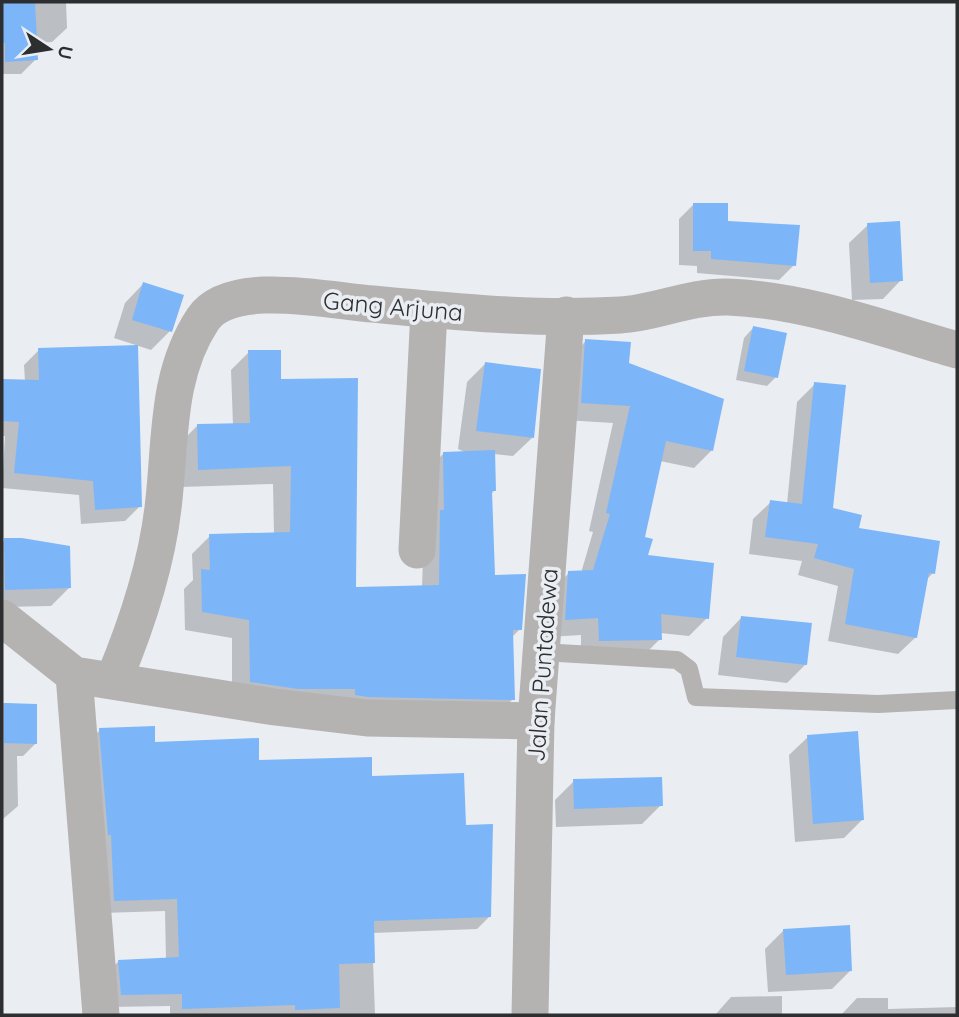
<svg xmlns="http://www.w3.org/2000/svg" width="959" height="1017" font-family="Quicksand,sans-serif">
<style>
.shadow{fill:#0003}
.building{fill:#7cb6f9}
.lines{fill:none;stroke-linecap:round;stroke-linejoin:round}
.service{stroke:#b5b2b2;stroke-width:18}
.minor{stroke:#b5b2b2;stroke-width:37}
.labels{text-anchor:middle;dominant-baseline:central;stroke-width:7;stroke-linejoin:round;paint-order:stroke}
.street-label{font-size:24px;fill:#2c2e2f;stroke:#eaeef3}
</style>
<rect width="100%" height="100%" fill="#eaeef3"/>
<g class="shadow">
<polygon points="2,2 66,2 67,28 52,42 35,43 36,59 21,74 2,74"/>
<polygon points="694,204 727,223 794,265 779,280 697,273 697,266 679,265 679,219"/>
<polygon points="868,225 901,280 883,299 852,300 849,243"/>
<polygon points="143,284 170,331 151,350 114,338 125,303"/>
<polygon points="753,328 776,377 767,386 736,380 744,338"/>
<polygon points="586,341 627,365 712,450 694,468 660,461 643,538 646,557 707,618 689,636 660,633 660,639 642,657 581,658 581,635 548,637 551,591 569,573 581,573 593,532 589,531 613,423 564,420 568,359"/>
<polygon points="39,350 140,506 125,521 81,524 79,495 2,488 5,436 2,436 2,380 25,381 24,365"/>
<polygon points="249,352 280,381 354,589 422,587 426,471 444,453 467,453 458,449 467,382 485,364 532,438 513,456 494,454 495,490 491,494 493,577 520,629 511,638 513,699 495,717 232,699 232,638 185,630 184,589 193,580 192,554 210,536 274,534 273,484 181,487 179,444 197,426 233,425 231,370"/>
<polygon points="815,384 831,509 857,529 933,573 926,580 916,637 898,654 828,641 838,586 798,575 802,561 749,554 753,519 771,502 787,504 797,402"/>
<polygon points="4,540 69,588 51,606 2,607 2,543"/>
<polygon points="741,618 806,664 787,683 718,675 723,637"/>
<polygon points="2,703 35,705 36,743 23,756 17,756 18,806 3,819 2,883"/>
<polygon points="100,730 154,744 371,778 464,827 490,916 477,929 372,933 375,1015 170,1015 170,1006 108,1007 106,974 118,962 166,960 165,911 102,913 87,743"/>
<polygon points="808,737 862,820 844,838 795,842 789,755"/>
<polygon points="574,781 661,805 642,824 556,827 555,800"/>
<polygon points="784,930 851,970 832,989 768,992 765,949"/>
<polygon points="782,996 782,1015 715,1015 731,997"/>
<polygon points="857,998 888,998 888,1009 957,1007 957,1015 841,1015"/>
</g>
<g class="building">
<polygon points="2,2 35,2 38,60 5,62 5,43 2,43"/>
<polygon points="693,203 728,203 728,221 800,225 796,266 711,259 711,251 693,251"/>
<polygon points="900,221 903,281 870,283 867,223"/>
<polygon points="143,282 184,295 172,332 132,320"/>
<polygon points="753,326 787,333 778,378 744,371"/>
<polygon points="585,339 631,342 629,363 724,399 713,451 666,441 645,537 653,539 648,555 714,563 709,619 661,614 662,640 599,641 598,618 565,620 568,571 593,570 610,514 606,513 630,406 581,403"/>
<polygon points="138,345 142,507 95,510 93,481 14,473 19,422 2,421 2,379 39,380 38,348"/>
<polygon points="248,350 281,350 281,379 358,378 356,587 439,585 440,510 444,510 443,452 495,450 496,491 492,491 495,575 526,574 522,630 513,630 515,700 368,697 355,695 355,689 298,689 250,682 249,620 202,612 201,569 210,570 209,534 290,532 291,466 198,470 197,424 250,423"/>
<polygon points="485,362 541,369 534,438 476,431"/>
<polygon points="814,382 846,385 833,508 862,515 859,528 940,541 935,574 929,573 917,638 845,624 854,569 814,558 818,544 765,537 770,500 802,504"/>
<polygon points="4,538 22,538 70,546 71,588 5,590"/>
<polygon points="741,616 812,623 807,665 736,657"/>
<polygon points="4,703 37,704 37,744 4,743"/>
<polygon points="155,726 155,742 259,738 259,760 372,757 372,776 464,773 466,825 493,824 491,917 374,921 375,963 339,964 340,1008 295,1010 295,1005 182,1009 182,994 121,995 118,960 179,957 177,899 114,901 111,835 108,835 99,728"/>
<polygon points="858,731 864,820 813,824 807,735"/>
<polygon points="662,777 663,806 574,809 573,779"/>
<polygon points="850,925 852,971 786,975 783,929"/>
</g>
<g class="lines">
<polyline class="service" points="542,652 677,660 689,669 696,697 878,704 957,700"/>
<g class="minor">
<polyline points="417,550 429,310"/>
<polyline points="2,618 74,675 275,707 367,718 536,721"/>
<polyline points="74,675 101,1015"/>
<path d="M114 679C137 624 156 567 163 508 171 444 165 376 203 319 230 278 331 301 373 304 455 312 538 320 620 315 655 313 690 296 728 297 806 300 883 329 957 350"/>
<polyline points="530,1015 536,721 566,315"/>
</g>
</g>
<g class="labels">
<g class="street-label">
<text transform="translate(393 306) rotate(5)">Gang Arjuna</text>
<text transform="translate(542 665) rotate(-86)">Jalan Puntadewa</text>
</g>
</g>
<rect width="959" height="1017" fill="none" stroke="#2c2e2f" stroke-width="7"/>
<g transform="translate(49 49) rotate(102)" stroke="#eaeef3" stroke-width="5" paint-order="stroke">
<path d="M0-5L12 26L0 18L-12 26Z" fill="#2c2e2f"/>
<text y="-10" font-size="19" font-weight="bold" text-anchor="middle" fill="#2c2e2f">U</text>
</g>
</svg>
